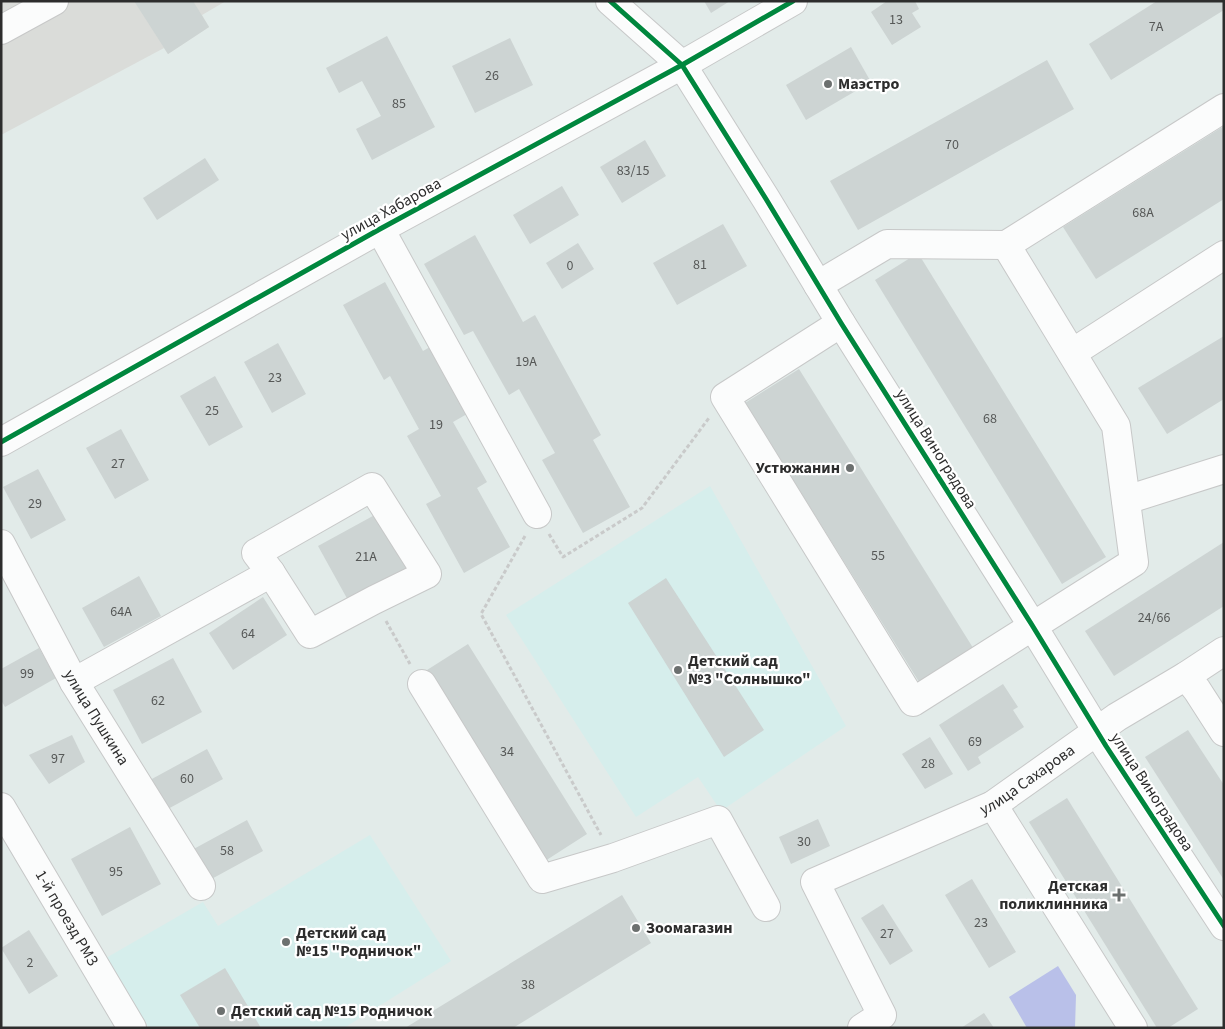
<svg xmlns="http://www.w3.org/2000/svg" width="1225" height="1029" font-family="'Source Sans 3',sans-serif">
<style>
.industrial{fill:#dadcd9}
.education{fill:#d6eeec}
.green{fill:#b9c0e9}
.building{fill:#cdd4d3}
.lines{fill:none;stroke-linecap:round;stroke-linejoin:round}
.minor-casing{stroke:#c7c8c8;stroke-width:30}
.path{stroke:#c9caca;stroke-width:3;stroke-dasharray:4 2.5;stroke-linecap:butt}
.minor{stroke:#fbfcfc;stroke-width:28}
.cycleway-casing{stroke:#fff;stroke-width:8}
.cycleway{stroke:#00873e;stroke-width:5}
.poi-dot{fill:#6c706f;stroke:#fff;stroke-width:2}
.labels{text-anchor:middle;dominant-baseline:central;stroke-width:4.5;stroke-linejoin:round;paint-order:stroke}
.number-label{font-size:14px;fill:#565857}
.poi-label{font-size:16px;font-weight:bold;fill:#2d2d2d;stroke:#fff;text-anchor:start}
.street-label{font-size:16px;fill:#2d2d2d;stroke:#fff}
</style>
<rect width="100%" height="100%" fill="#e2ebe9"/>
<polygon class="industrial" points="1,1 226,1 202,15 209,27 168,54 164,48 1,135"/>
<g class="education">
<polygon points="710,486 846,726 721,811 698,777 636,817 506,615"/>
<polygon points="370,835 451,961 344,1028 149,1028 106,958 203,902 218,926"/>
</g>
<polygon class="green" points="1058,966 1076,995 1075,1028 1027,1028 1009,997"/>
<g class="building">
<polygon points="134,1 193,1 209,27 168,54"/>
<polygon points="704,1 730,1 711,13"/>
<polygon points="887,1 915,1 919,9 912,13 921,27 892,45 871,12"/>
<polygon points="1157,1 1224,1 1224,10 1111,80 1089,44"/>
<polygon points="387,36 435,127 372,160 356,129 381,116 362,81 339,93 326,68"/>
<polygon points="510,38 533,85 475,113 452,66"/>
<polygon points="851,47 871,82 806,120 786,85"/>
<polygon points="1047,60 1074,109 858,230 830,181"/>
<polygon points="1224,126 1224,199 1096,279 1063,227"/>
<polygon points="645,140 666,176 622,203 600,167"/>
<polygon points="205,158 219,180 157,220 143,198"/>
<polygon points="562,186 579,215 530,244 513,215"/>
<polygon points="723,224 747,266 677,305 653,263"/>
<polygon points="475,235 523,322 535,315 601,435 593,440 630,507 583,533 542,460 555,453 519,389 509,395 473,331 464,335 424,264"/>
<polygon points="578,243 594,269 562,289 546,263"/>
<polygon points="918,253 1106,557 1062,584 875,280"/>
<polygon points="385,282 423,351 430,347 467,414 453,422 487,482 477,488 510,547 464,573 426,504 441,496 407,436 419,429 390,376 384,380 343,305"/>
<polygon points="1224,336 1224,399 1167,434 1138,388"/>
<polygon points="278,343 306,394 272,413 244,362"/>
<polygon points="799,369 975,651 921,685 745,403"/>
<polygon points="215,376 243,427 209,446 180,396"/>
<polygon points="121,429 149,480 115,499 86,448"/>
<polygon points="38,469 66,520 31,539 3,487"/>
<polygon points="382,511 413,568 349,602 318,546"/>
<polygon points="1224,542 1224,606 1114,676 1085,631"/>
<polygon points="139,576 161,616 104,647 82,608"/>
<polygon points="666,578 764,730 724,757 628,603"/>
<polygon points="263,597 287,635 233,670 209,633"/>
<polygon points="468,644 587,834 545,861 427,670"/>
<polygon points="39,648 56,678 5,707 1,700 1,669"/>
<polygon points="173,658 202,712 142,744 113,690"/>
<polygon points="1003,684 1018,707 1013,710 1024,727 978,757 981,763 968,771 939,725"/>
<polygon points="1188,730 1224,785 1224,880 1145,757"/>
<polygon points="72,735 85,762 49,784 29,755"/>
<polygon points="930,737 953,774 925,789 902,754"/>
<polygon points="207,749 223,779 166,810 150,780"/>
<polygon points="1067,798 1198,1009 1168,1028 1157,1028 1029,822"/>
<polygon points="818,819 830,846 791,864 779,837"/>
<polygon points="247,820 263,851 206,882 190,851"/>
<polygon points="130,827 161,884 102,916 71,859"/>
<polygon points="972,879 1016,952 989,968 945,895"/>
<polygon points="622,895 651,943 513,1028 405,1028"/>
<polygon points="883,904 913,951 890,965 861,918"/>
<polygon points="29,930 58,976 29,994 1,948"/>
<polygon points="225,968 261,1028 200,1028 180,995"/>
<polygon points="984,1013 994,1028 961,1028"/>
</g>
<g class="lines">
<g class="minor-casing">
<g id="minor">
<polyline points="610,1 682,65 766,199 841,323 1032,625 1106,746 1224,926"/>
<polyline points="1,30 54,1"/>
<polyline points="380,229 537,514"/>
<polyline points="818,285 887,244 1006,245 1224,108"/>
<polyline points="841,323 725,397 913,702 1134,562 1116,426 1006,245"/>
<polyline points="1072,353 1224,255"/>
<polyline points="1,442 380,229 682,65 793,1"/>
<polygon points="372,487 427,574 374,600 310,634 271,573 256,553"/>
<polyline points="1126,500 1224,469"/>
<path id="s1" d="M1 544 74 682 201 886"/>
<polyline points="1186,676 1197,690 1224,732"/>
<polyline points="74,682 271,573"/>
<polyline points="422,684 542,879 613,858 718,820 766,907"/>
<polyline points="993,805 1133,1028"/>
<path id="s2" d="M1 807 132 1028"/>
<path id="s3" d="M862 1028 882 1015 815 882 993 805 1117 717 1186 676 1224 651"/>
</g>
</g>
<g class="path">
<polyline points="549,534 563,557 642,508 709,418"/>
<polyline points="525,536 481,614 601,835"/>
<polyline points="386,621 410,664"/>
</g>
<use href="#minor" class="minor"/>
<g class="cycleway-casing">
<g id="cycleway">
<polyline points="610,1 682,65 766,199 841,323 1032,625 1106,746 1224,926"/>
<polyline points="1,442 380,229 682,65 793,1"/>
</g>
</g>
<use href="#cycleway" class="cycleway"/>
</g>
<g class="poi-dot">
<circle cx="828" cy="84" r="5"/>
<circle cx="850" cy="468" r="5"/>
<circle cx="678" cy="670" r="5"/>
<path d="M1116.5 887.5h5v5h5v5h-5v5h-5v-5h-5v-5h5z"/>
<circle cx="636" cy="928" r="5"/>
<circle cx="286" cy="942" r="5"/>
<circle cx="221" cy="1011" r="5"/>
</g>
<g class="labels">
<g class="number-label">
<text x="896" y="20">13</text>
<text x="1156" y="27">7А</text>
<text x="492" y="76">26</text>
<text x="399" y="104">85</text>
<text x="952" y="145">70</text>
<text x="633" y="171">83/15</text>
<text x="1143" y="213">68А</text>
<text x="700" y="265">81</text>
<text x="570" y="266">0</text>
<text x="526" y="362">19А</text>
<text x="275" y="378">23</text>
<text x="212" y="411">25</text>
<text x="990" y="419">68</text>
<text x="436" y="425">19</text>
<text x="118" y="464">27</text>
<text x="35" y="504">29</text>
<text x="878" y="556">55</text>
<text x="366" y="557">21А</text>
<text x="121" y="612">64А</text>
<text x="1154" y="618">24/66</text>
<text x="248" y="634">64</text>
<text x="27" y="674">99</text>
<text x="158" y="701">62</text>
<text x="975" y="742">69</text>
<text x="507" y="752">34</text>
<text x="58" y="759">97</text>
<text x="928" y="764">28</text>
<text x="187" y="779">60</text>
<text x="804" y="842">30</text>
<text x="227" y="851">58</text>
<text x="116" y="872">95</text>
<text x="981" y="923">23</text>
<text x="887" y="934">27</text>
<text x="30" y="963">2</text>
<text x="528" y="985">38</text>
</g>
<g class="poi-label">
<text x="838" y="84">Маэстро</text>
<text x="840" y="468" text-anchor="end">Устюжанин</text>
<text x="688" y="661">Детский сад<tspan x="688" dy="18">№3 "Солнышко"</tspan></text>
<text x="1108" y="886" text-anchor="end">Детская<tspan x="1108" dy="18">поликлинника</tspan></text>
<text x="646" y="928">Зоомагазин</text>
<text x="296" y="933">Детский сад<tspan x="296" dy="18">№15 "Родничок"</tspan></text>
<text x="231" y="1011">Детский сад №15 Родничок</text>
</g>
<g class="street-label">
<text transform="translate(391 209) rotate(-29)">улица Хабарова</text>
<text transform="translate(936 449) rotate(58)">улица Виноградова</text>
<text stroke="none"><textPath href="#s1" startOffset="198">улица Пушкина</textPath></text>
<text stroke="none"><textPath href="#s3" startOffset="409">улица Сахарова</textPath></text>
<text transform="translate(1152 792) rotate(57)">улица Виноградова</text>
<text stroke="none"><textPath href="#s2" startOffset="129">1-й проезд РМЗ</textPath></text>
</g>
</g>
<rect width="1225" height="1029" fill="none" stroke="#2d2d2d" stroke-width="5"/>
</svg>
